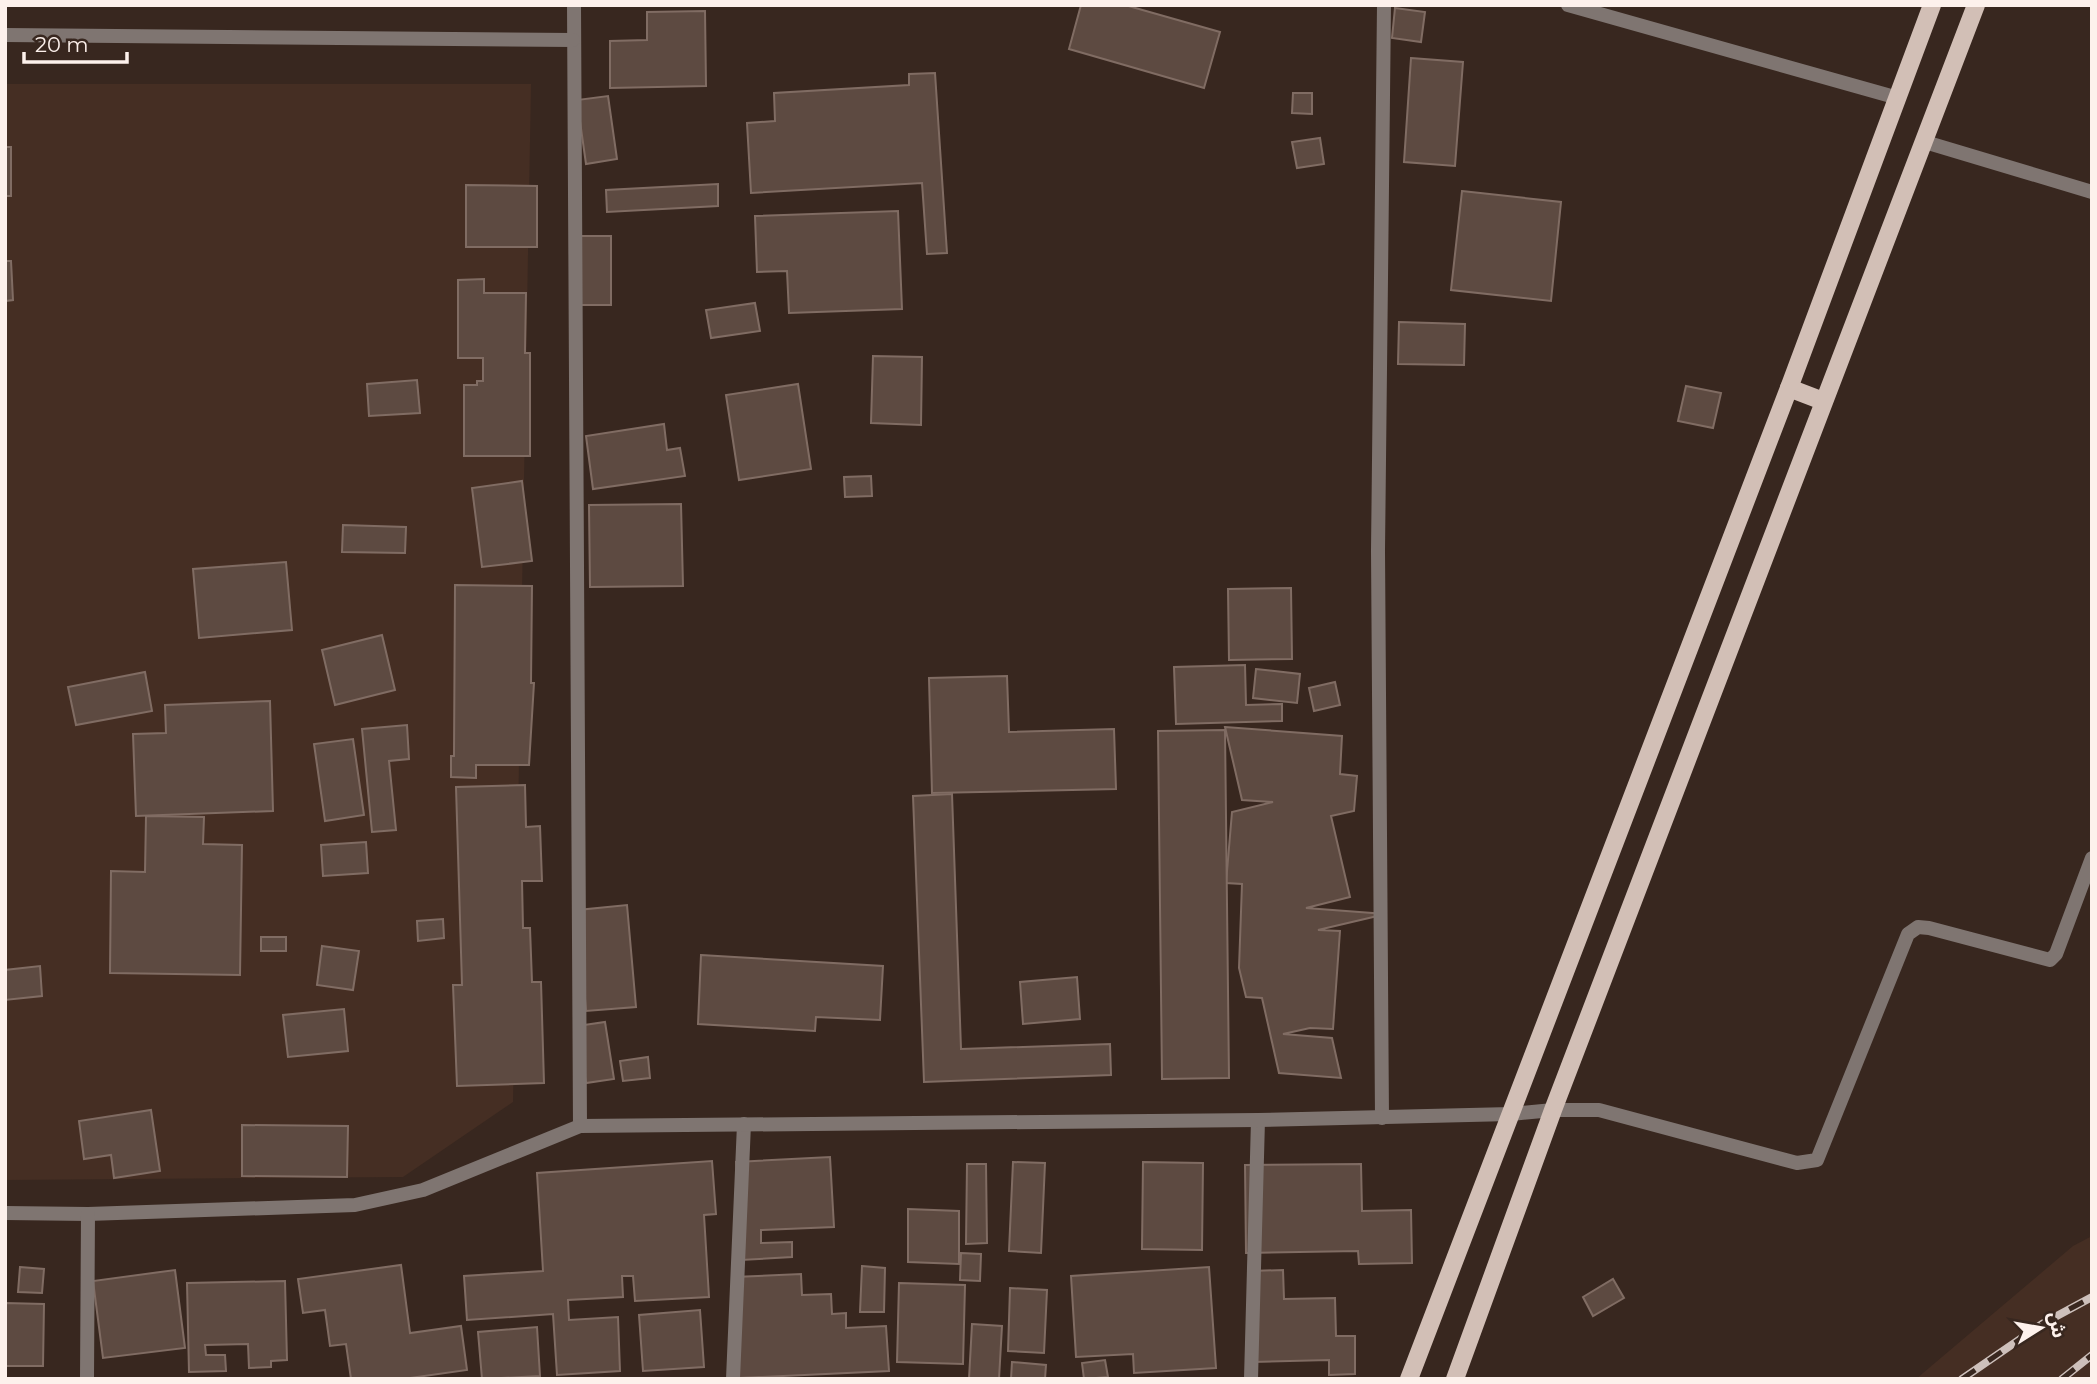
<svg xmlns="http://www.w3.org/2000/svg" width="2097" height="1384" font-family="Montserrat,'Noto Sans Arabic',sans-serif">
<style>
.built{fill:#452e23}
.building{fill:#5d4a41;stroke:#806c63;stroke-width:2}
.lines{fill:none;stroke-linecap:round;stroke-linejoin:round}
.minor{stroke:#7f7571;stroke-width:14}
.tertiary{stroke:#7f7571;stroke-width:14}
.primary{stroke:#d2bfb6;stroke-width:18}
.rail-casing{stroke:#cdc0bb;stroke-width:8}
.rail{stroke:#38271f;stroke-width:5;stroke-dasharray:16;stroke-linecap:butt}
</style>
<rect width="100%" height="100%" fill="#38271f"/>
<g class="built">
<polygon points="5,84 531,84 513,1102 403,1177 5,1180"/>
<polygon points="2092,1236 2092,1379 1916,1379 2073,1246"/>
</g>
<g class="building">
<polygon points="1081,5 1125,5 1220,32 1204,88 1069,49"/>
<polygon points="1395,8 1425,12 1421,42 1392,38"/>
<polygon points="705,11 706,86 610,88 610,41 647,40 647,12"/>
<polygon points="1411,58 1463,62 1455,166 1404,162"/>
<polygon points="935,73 947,253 927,254 922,183 751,193 747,123 775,121 774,93 909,85 909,74"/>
<polygon points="1293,93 1312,93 1312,114 1292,113"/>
<polygon points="608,96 617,159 586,164 577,100"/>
<polygon points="1320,138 1324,164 1297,168 1292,142"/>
<rect x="5" y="147" width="6" height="49"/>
<polygon points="718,184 718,206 607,212 606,190"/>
<polygon points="466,185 537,186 537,247 466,247"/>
<polygon points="1462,191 1561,202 1551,301 1451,290"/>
<polygon points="898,211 902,309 789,313 787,271 757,272 755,216"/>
<rect x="581" y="236" width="30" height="69"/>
<polygon points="5,261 11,261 13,300 5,301"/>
<polygon points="484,279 484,293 526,293 525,353 530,353 530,456 464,456 464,385 477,385 477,381 483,381 483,358 458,358 458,280"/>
<polygon points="755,303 760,331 711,338 706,310"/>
<polygon points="1399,322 1465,324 1464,365 1398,364"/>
<polygon points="873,356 922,357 921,425 871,423"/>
<polygon points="417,380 420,413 369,416 367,384"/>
<polygon points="798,384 811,469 739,480 726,395"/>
<polygon points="1686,386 1721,393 1713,428 1678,421"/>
<polygon points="664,424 667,450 680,448 685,476 593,489 586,436"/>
<polygon points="871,476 872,496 845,497 844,477"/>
<polygon points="522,481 532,561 482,567 472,488"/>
<polygon points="681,504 683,586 590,587 589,505"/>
<polygon points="343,525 406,527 405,553 342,552"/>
<polygon points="286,562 292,630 199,638 193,569"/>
<polygon points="455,585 532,586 531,683 534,683 529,765 476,765 476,778 451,777 451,756 454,756"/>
<polygon points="1291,588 1292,659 1229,660 1228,589"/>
<polygon points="382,635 395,690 335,705 322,650"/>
<polygon points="1245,665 1246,705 1282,704 1282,721 1176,724 1174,667"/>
<polygon points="1256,669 1300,674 1297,703 1253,698"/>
<polygon points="145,672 152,711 76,725 68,687"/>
<polygon points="1007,676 1009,732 1114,729 1116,789 932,793 929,678"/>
<polygon points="1335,682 1340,705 1314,711 1309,688"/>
<polygon points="270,701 273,811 136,816 133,734 166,733 165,705"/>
<polygon points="407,725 409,759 389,761 396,830 372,832 362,729"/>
<polygon points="1225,727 1342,736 1340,774 1357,776 1354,811 1331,816 1350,897 1306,908 1386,914 1318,930 1340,931 1333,1029 1310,1028 1283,1034 1332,1038 1341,1078 1279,1073 1262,998 1246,997 1239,968 1242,884 1226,883 1232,812 1273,802 1242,800"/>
<polygon points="1225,730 1229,1078 1162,1079 1158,731"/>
<polygon points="353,739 364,815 325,821 314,744"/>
<polygon points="525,785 526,827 540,826 542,881 522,881 523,928 530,928 532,982 541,982 544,1083 457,1086 453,985 462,985 456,787"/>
<polygon points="952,794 961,1049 1110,1044 1111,1075 924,1082 913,796"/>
<polygon points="146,816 204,817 203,844 242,845 240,975 110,973 111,871 145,872"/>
<polygon points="366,842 368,873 323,876 321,845"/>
<polygon points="627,905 636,1007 586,1011 578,910"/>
<polygon points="443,919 444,938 418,941 417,921"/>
<rect x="261" y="937" width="25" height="14"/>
<polygon points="322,946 359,951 353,990 317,985"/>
<polygon points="701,955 883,966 880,1020 816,1017 815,1031 698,1024"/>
<polygon points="40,966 42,996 5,1000 5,970"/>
<polygon points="1077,977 1080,1019 1023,1024 1020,982"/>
<polygon points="344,1009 348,1051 288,1057 283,1015"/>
<polygon points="605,1022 614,1079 586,1083 577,1026"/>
<polygon points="648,1057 650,1078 623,1081 620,1061"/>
<polygon points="151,1110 160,1171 114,1178 111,1155 84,1159 79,1121"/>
<polygon points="242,1125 348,1126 347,1177 242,1176"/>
<polygon points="830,1157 834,1227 761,1230 761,1243 792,1242 792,1257 741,1260 736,1162"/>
<polygon points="712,1161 716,1214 704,1215 709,1297 635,1301 633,1276 622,1276 623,1297 568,1300 569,1320 618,1317 620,1371 557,1375 553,1314 467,1320 464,1276 543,1271 537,1173"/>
<polygon points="1013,1162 1045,1163 1041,1253 1009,1251"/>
<polygon points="1143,1162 1203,1163 1202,1250 1142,1249"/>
<polygon points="967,1164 986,1164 987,1243 966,1244"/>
<polygon points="1361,1164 1362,1211 1411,1210 1412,1263 1359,1264 1358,1251 1246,1253 1245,1165"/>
<polygon points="908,1209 959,1211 959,1264 908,1262"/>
<polygon points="961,1253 981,1254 980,1281 960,1280"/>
<polygon points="401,1265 410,1333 461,1326 467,1370 403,1379 351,1379 346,1344 330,1346 325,1310 303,1313 298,1279"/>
<polygon points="862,1266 885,1268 884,1312 860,1312"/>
<polygon points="20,1267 44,1269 42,1293 18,1292"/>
<polygon points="1209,1267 1216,1368 1134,1373 1133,1354 1076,1357 1071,1276"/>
<polygon points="175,1270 185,1348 103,1358 93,1281"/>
<polygon points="1283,1270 1284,1299 1335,1298 1336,1336 1355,1336 1355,1374 1329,1375 1329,1360 1253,1362 1251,1271"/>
<polygon points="801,1274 802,1295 831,1294 832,1314 846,1313 846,1328 886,1326 889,1371 738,1378 734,1277"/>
<polygon points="1613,1279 1624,1298 1593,1316 1583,1297"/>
<polygon points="285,1281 287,1360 271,1361 271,1367 249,1368 248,1344 205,1345 206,1355 225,1355 226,1371 189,1372 187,1283"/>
<polygon points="899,1283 965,1285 963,1364 897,1362"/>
<polygon points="1010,1288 1047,1290 1044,1353 1008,1351"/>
<polygon points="5,1303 44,1304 43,1366 5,1366"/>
<polygon points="700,1310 704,1367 643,1371 639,1315"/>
<polygon points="972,1324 1002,1326 999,1379 969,1379"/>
<polygon points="537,1327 540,1376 482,1379 478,1332"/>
<polygon points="1105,1360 1108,1377 1084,1379 1082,1363"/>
<polygon points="1012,1362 1046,1365 1045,1379 1011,1379"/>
</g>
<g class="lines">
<g class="minor">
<polyline points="574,5 580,1126"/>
<polyline points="1568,5 1898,98"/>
<polyline points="5,35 573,40"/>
<polyline points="1925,142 2092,192"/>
<polyline points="1553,1110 1599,1110 1797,1163 1817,1160 1908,934 1918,927 1929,928 2050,960 2056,954 2092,858"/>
<polyline points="1382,1118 1378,551 1384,5"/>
<polyline points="733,1379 744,1124"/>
<polyline points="1251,1379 1258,1120"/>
</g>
<g class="tertiary">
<polyline points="5,1213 88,1214 355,1205 423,1190 580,1126 1258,1120 1511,1114 1553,1110"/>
<polyline points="87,1379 88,1214"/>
</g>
<g class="primary">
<polyline points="1789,388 1823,401"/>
<polyline points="1409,1379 1789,388 1932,5"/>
<polyline points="1455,1379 1553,1110 1976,5"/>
</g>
<g class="rail-casing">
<g id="rail">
<polyline points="1962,1379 2042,1324 2092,1297"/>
<polyline points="2062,1379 2092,1355"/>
</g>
</g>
<use href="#rail" class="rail"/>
</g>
<rect width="2097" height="1384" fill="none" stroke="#fdf1ec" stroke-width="14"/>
<g transform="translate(2041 1328) rotate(79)" stroke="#38271f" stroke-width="5" paint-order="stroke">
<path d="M0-5L12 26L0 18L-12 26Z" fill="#fdf1ec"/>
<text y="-10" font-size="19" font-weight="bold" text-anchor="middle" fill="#fdf1ec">ش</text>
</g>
<path d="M24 52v10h103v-10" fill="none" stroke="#fdf1ec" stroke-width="3.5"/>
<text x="35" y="52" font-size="21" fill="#fdf1ec" stroke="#38271f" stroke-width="5" paint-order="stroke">20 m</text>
</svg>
